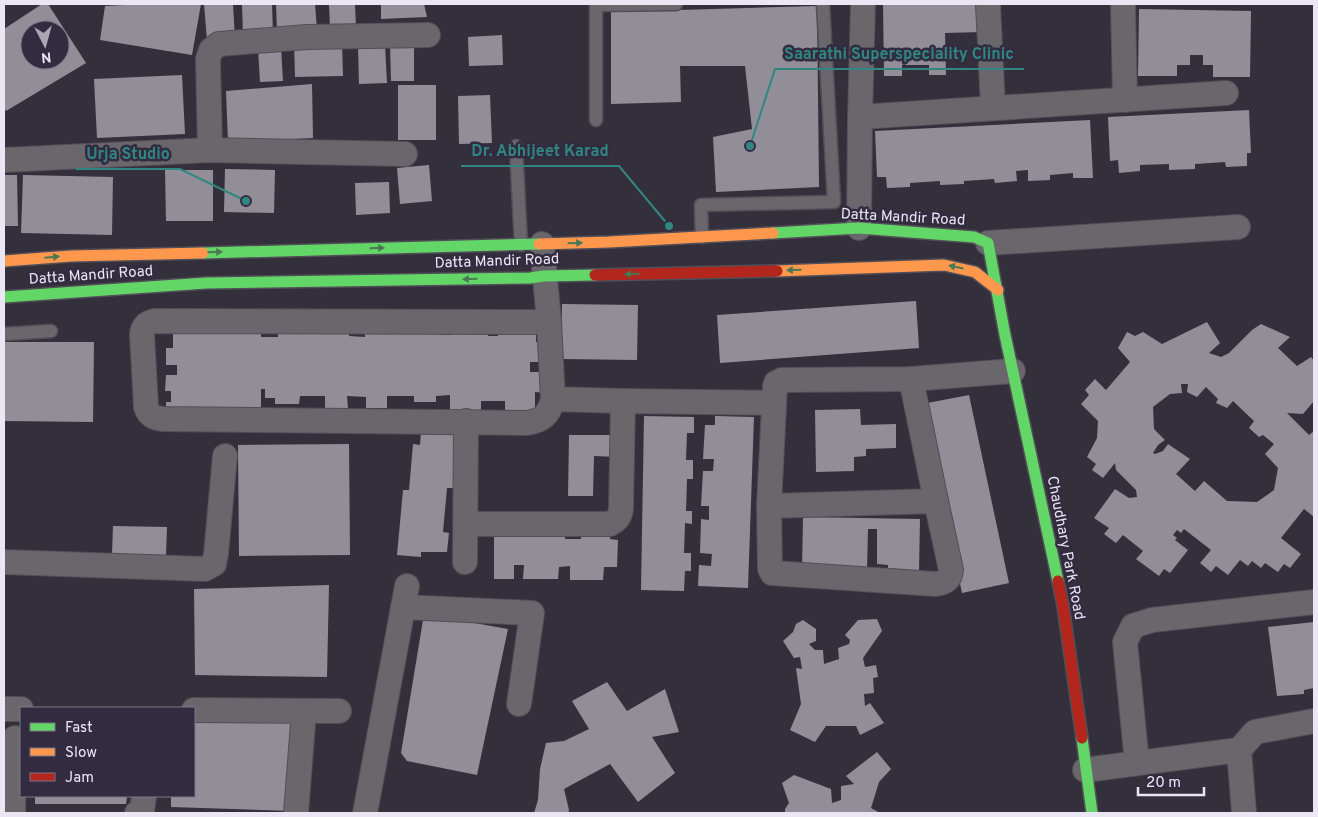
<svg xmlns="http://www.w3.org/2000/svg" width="1318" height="817" font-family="Overpass,sans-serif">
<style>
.building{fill:#928e98;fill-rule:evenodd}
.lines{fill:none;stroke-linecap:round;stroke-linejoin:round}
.lane-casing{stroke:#524e58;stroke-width:15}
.street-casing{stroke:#524e58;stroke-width:26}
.fast-casing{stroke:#524e58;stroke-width:14}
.slow-casing{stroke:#524e58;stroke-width:14}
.jam-casing{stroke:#524e58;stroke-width:14}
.lane{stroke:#69676c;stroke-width:12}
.street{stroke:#69676c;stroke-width:24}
.fast{stroke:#63d668;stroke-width:11}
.slow{stroke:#ff974d;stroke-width:11}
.jam{stroke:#b3261e;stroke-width:11}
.oneway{fill:#497852}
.labels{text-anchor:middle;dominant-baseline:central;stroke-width:5;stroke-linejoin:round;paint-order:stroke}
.street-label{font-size:15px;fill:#ebe6f4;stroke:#332b40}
.leader{fill:none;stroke:#308782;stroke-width:2}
.callout-dot{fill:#308782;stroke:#332b40;stroke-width:2}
.callout-label{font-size:16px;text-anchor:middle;font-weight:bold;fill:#308782;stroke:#332b40;stroke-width:5;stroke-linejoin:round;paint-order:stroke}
</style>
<rect width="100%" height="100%" fill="#34303b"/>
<g class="building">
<path d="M42 4H48L86 63 6 111 4 107V29ZM30 30H60V60H30Z"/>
<polygon points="144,4 201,4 192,55 100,40 105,6"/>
<polygon points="204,4 233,4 235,39 207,41"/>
<polygon points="242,4 272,4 273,35 243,36"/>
<polygon points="276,4 315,4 317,29 277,31"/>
<polygon points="329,4 355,4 356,27 330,28"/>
<polygon points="381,4 424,4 427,17 381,19"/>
<polygon points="883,4 981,4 982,32 945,33 946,75 929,75 929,65 902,65 902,76 884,76"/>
<polygon points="817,6 819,187 716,192 713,137 752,129 745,66 680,66 681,102 611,104 611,12"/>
<polygon points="1139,9 1251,11 1250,77 1213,77 1213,65 1203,65 1203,55 1190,55 1190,65 1177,65 1177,76 1138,76"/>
<polygon points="502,35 503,65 469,66 468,37"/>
<polygon points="294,42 342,42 343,76 295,77"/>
<polygon points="385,45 387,83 359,84 358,47"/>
<polygon points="390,45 414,45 414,81 391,81"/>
<polygon points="281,47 283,81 260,82 258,48"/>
<polygon points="182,75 185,134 97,138 94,79"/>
<polygon points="312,84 313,138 228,142 226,91"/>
<rect x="398" y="85" width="38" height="55"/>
<polygon points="490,95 492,143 459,144 458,96"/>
<polygon points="1249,110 1251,153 1247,153 1247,166 1226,167 1225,162 1195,164 1195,169 1169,170 1169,164 1140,165 1140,171 1119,173 1118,160 1110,161 1108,117"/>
<polygon points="1090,120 1093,178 1073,178 1073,173 1050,175 1050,180 1028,181 1028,170 1016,171 1017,181 995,183 994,179 964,181 964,184 940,185 940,181 910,183 910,187 887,188 886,177 877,177 875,131"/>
<polygon points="429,165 432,201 400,204 397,168"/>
<polygon points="225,169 275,170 274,213 224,212"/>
<polygon points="165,170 213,170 213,221 166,221"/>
<polygon points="4,175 17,175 18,226 4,226"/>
<polygon points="23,175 113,177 112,235 21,233"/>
<polygon points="389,182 390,213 356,215 355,183"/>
<polygon points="916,301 919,348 720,363 717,315"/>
<polygon points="562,304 638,305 637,360 561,359"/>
<path d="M1207 322 1220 343 1209 353 1221 357 1229 353 1252 330 1261 324 1290 337 1278 348 1297 366 1311 357 1314 361V401L1303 414 1287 413 1309 435 1314 431V517L1304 509 1281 538 1301 554 1290 568 1284 564 1278 572 1265 563 1261 568 1252 561 1248 566 1240 560 1228 575 1216 566 1211 572 1200 563 1211 550 1184 529 1181 533 1177 530 1173 535 1177 538 1175 540 1188 550 1170 573 1164 569 1159 576 1136 559 1143 551 1123 535 1116 543 1104 534 1109 528 1094 518 1115 489 1129 498 1137 497 1136 490 1116 470 1115 463 1103 478 1092 470 1096 464 1087 457 1097 438 1098 421 1081 404 1089 395 1085 390 1095 379 1106 390 1130 362 1118 348 1127 332 1135 336 1143 332 1162 344ZM1181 384H1188L1187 392 1197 397 1206 387 1218 399 1216 403 1227 408 1233 401 1254 421 1249 428 1259 437 1263 435 1274 444 1265 454 1278 468 1274 490 1257 502 1227 501 1204 481 1195 491 1176 474 1190 459 1168 444 1163 451 1155 454 1153 453 1158 445 1165 440 1154 429 1153 407 1170 394 1182 393Z"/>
<polygon points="173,326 261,327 261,337 278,337 278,330 349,331 349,336 365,337 365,331 441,331 441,335 451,335 451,328 488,328 488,336 498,336 498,328 536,329 536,342 547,342 547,362 530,362 530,372 547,372 547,393 535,392 535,413 505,413 505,401 481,401 481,413 450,412 450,395 436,396 436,402 414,402 414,396 387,396 387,408 366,408 366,397 347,396 348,408 325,408 325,396 300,396 299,404 275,404 275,398 265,398 265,389 261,389 261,409 166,409 166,402 171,402 171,391 165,391 166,375 177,375 177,365 166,365 166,348 173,348"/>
<polygon points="4,342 94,342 93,422 4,421"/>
<polygon points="969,395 1009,583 962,593 922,404"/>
<polygon points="860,409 861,425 896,424 896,448 866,449 866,456 854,457 854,471 816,472 815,410"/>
<polygon points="644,416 694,417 694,433 687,433 686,460 693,460 693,479 687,479 686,511 692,511 692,524 685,523 684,553 691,553 691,571 685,571 684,591 641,590"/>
<polygon points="715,416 754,417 748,588 698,586 699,565 711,566 712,554 700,553 701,519 709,520 709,506 701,506 703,471 713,471 714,459 703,459 705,425 715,425"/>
<polygon points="421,432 459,435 455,488 447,488 443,532 449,533 447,552 421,552 421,557 397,555 403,490 409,490 413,444 420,445"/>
<polygon points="569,435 617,435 617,457 594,456 593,496 568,496"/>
<polygon points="349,444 350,555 239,556 238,445"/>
<polygon points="803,517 920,519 919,571 888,571 888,565 877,564 877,529 868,529 867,571 802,570"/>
<polygon points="113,526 167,527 166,555 112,554"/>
<polygon points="494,531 565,532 565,539 581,539 581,532 610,532 610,539 618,540 617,567 604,567 603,580 570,580 570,566 559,567 558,579 523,579 524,565 514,565 514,579 494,579"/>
<polygon points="329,585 327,677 195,675 194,589"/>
<polygon points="424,614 508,629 477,775 407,761 401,753"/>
<polygon points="877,619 882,631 863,658 865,667 876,665 878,677 873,678 874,693 864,694 865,706 870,703 884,723 860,735 856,726 826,726 815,742 790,730 801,704 796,668 802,669 800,657 794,658 783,641 793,632 796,624 803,620 816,629 816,641 809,644 815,650 823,650 824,664 839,659 838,648 849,644 850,640 845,635 858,620"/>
<polygon points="1314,622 1314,688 1304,690 1304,694 1277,696 1268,627"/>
<polygon points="607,682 627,711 665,689 679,732 652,737 675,773 638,802 610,764 564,789 569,810 568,813 534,813 538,800 540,769 546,743 564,741 589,729 572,701"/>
<polygon points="194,720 292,722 291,811 171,807 171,796 194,796"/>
<polygon points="877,752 891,769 879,782 871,808 880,813 785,813 785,809 789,803 782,783 794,775 831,789 832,803 841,800 841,786 854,784 846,776"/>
<polygon points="35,796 127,796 126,804 35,804"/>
</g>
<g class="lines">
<g class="lane-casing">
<g id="lane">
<polyline points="596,120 596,5 676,4"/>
<polyline points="516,146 521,245"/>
<polyline points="702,237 701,205 834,202 823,4"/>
<polyline points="4,334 51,331"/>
</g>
</g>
<g class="street-casing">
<g id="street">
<polyline points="988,4 993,108"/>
<polyline points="1123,4 1125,100"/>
<polyline points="860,117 863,4"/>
<polyline points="210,150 208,59 211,50 219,44 307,37 428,35"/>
<polyline points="4,160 210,150 405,154"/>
<polyline points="859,228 860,117 1226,93"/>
<polyline points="988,243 1238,227"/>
<polyline points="542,244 549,322"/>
<polyline points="911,379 936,501"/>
<path d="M553 399 549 322 154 321C146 323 143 326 142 334L146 407C149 416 154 418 163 419L526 423C542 421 549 415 553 399L623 401"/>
<path d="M769 506 770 569 772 573 935 584C945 583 950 580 951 570L936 501 769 506 775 386 776 383 782 380 911 379 1013 371"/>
<path d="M466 524H610C617 520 620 517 621 509L623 401 774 403"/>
<polyline points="4,562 205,569 214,564 216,554 225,456"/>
<polyline points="465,562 466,421"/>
<polyline points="403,607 532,613 519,704"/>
<polyline points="4,709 21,709"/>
<polyline points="194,710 339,711"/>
<polyline points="1239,750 1244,813"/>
<polyline points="1137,763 1125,642 1133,626 1152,620 1314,602"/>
<polyline points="1085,770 1239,750 1255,732 1314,721"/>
<polyline points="13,813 15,738"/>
<polyline points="137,813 142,812 144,796"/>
<polyline points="296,813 304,711"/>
<polyline points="365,813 407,586"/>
</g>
</g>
<g class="fast-casing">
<g id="fast">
<polyline points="773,233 859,228 974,237 988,243 1005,335 1058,581"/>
<polyline points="203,253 539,244"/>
<polyline points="4,297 206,283 530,278 544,276 595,275"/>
<polyline points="1082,738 1092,813"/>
</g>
</g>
<g class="slow-casing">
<g id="slow">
<polyline points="539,244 609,242 773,233"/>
<polyline points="4,261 71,256 203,253"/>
<polyline points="777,271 944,265 975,272 998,290"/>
</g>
</g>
<g class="jam-casing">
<g id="jam">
<polyline points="595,275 777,271"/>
<polyline points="1058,581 1063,606 1082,738"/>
</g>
</g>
<use href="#lane" class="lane"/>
<use href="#street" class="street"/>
<use href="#fast" class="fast"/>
<use href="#slow" class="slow"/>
<use href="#jam" class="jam"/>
</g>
<defs><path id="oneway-solid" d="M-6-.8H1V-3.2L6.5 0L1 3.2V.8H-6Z" transform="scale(1.25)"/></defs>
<g class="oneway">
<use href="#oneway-solid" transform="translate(575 243) rotate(-2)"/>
<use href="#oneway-solid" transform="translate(377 248) rotate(-1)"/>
<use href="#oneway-solid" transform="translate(215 252) rotate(-1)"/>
<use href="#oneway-solid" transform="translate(52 257) rotate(-5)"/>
<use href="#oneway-solid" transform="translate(956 267) rotate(-168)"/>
<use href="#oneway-solid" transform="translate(794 270) rotate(179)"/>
<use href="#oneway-solid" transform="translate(632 274) rotate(179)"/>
<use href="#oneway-solid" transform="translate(470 279) rotate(179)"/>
</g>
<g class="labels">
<g class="street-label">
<text transform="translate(903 218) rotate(3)">Datta Mandir Road</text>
<text transform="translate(497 262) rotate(-2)">Datta Mandir Road</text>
<text transform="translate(91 276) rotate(-4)">Datta Mandir Road</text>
<text transform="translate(1065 548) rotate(79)">Chaudhary Park Road</text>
</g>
</g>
<path class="leader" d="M750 146L775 69H1024M669 226L619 166H461M246 201L180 169H76"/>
<g class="callout-dot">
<circle cx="750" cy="146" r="5"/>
<circle cx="669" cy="226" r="5"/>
<circle cx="246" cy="201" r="5"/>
</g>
<g class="callout-label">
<text x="899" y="59">Saarathi Superspeciality Clinic</text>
<text x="540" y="156">Dr. Abhijeet Karad</text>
<text x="128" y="159">Urja Studio</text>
</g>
<rect width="1318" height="817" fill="none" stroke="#ebe6f4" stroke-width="10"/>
<rect x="20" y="707" width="175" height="90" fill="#332b40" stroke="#7d7688"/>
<rect x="30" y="723" width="25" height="8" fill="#63d668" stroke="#7d7688"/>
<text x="65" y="732" font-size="15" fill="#ebe6f4">Fast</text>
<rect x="30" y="748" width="25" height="8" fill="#ff974d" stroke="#7d7688"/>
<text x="65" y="757" font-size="15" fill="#ebe6f4">Slow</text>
<rect x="30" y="773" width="25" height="8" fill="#b3261e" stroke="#7d7688"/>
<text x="65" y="782" font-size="15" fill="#ebe6f4">Jam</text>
<g transform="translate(45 45) rotate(174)"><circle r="24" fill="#332b40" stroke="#7d7688"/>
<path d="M0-4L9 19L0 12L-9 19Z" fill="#aba6b3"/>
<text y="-8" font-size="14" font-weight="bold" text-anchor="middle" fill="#ebe6f4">N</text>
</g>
<path d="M1138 787v8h66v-8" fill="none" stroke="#ebe6f4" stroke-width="2.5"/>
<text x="1146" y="787" font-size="15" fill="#ebe6f4" stroke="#332b40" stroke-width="4" paint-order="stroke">20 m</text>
</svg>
